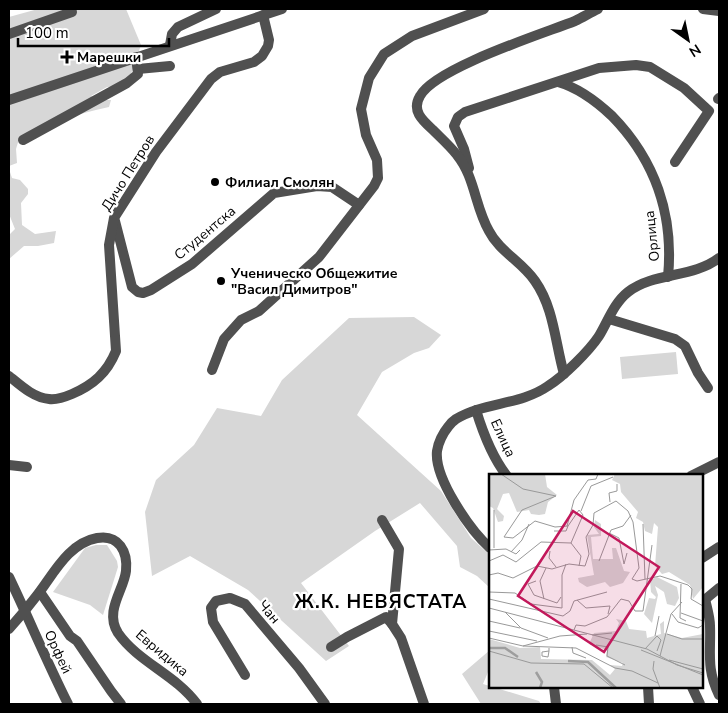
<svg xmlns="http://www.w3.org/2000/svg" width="728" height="713" font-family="'Nunito Sans',sans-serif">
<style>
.green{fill:#d7d7d7}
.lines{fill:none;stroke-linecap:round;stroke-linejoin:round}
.minor{stroke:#505050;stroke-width:10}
.tertiary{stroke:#505050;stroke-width:10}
.poi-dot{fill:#000;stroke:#fff;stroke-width:2}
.labels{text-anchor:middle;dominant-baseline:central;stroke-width:4.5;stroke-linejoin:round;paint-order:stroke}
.poi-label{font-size:14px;font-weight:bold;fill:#000;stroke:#fff;text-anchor:start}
.street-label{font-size:14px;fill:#000;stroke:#fff}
.district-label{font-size:19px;font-weight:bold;letter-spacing:1px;fill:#000;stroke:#fff}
.inset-river{fill:none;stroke:#9e9e9e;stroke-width:2.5}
.inset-road{fill:none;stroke:#999;stroke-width:1}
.view{fill:#c2185b;fill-opacity:0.15;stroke:#c2185b;stroke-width:2.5}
.inset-edge{fill:none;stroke:#000;stroke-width:2.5}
</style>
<rect width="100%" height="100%" fill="#fff"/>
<g class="green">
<path d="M38 9H126L141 45 131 74 121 86 107 87 91 96 100 100H111L109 107C76 114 48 124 19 139L16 149 17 163 9 166V17Z"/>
<polygon points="9,169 12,178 20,180 28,189 28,194 21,203 22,225 35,234 56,231 54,243 38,246 24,246 9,259 9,235 15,229 9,214"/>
<polygon points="414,317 441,335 429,348 414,353 382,372 357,415 441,491 471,538 490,555 490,588 477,576 460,567 457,546 420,503 375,531 301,583 349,646 326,661 248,590 190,556 152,576 145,512 156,480 194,445 217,408 261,416 282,380 349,318"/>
<polygon points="676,352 678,374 622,379 620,357"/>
<polygon points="96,545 107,545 117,561 118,567 103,615 90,605 53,592 85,548"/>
<polygon points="490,650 490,671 488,672 483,684 539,701 541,704 481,704 462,674"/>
</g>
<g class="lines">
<g class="minor">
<polyline points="703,9 719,11"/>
<polyline points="9,34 72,12"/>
<polyline points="170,45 172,34 178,27 216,9"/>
<polyline points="138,69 170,66"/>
<path d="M558 82C579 88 596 101 612 116 655 160 674 215 668 277"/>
<polyline points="718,99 719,98"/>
<polyline points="23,140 127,83 138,74 136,57"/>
<polyline points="469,168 464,149 454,126 458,117 465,112 599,68 636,65 650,67 684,88 709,111 675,162"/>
<polyline points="115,221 132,287 138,292 143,293 151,290 192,264 274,193 317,186 332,187 359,205"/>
<polyline points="609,319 675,339 685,346 698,373 708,388"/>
<polyline points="212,370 224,339 241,320 259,311 319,257 374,186 378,178 377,160 366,135 361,109 369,78 384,54 412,36 484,9"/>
<path d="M564 374C555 342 554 308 535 281 522 262 499 251 489 231 475 207 475 177 457 155 450 146 441 138 433 130 423 121 411 111 420 96 435 68 542 34 575 21 583 17 590 13 598 9"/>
<path d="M9 376C20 385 34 398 49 399 57 400 65 397 72 394 93 385 107 373 116 351L109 245 114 218 156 152 211 79 220 72 254 62 262 56 268 46 269 40 263 15"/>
<path d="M476 410C483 433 492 457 507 476"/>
<polyline points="9,465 27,467"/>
<polyline points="691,476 719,462"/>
<polyline points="382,520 399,549 392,624 401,638 424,704"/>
<path d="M490 548C470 530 434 478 437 451 438 443 443 433 448 427 450 424 453 421 456 419 484 402 521 405 548 386 564 376 589 351 599 336 608 321 614 303 628 292 654 272 693 278 719 258"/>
<polyline points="702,558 719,547"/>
<path d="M9 577C29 619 47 662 68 704"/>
<polyline points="40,592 70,636 77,641 111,691 121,704"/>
<path d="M705 599C707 608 710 617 710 626 711 653 706 668 719 695"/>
<polyline points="702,602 719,588"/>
<path d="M9 629C19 618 29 606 38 594 54 573 69 543 97 538 119 534 128 552 126 571 124 590 104 611 118 633 138 662 176 675 197 704"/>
<polyline points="331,647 347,637 386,617 392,624"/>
<polyline points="245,675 213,622 211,608 216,601 230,598 245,604 299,668 325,704"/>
<polyline points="554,687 556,704"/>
<polyline points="648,687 649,704"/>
<polyline points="692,687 700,704"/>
</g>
<polyline class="tertiary" points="9,100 282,9"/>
</g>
<g class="poi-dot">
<path d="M64.5 49.5h5v5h5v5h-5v5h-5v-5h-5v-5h5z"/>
<circle cx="215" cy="182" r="5"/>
<circle cx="221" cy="281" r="5"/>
</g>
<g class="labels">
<g class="poi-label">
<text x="77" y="57">Марешки</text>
<text x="225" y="182">Филиал Смолян</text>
<text x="231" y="273">Ученическо Общежитие<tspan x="231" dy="16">"Васил Димитров"</tspan></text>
</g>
<g class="street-label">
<text transform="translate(128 173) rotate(-58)">Дичо Петров</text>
<text transform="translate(205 233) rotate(-40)">Студентска</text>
<text transform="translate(652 236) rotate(-96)">Орлица</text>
<text transform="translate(503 438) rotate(65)">Елица</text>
<text transform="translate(269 612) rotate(50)">Чан</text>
<text transform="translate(58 652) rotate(65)">Орфей</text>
<text transform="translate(162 653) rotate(40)">Евридика</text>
</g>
<g class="district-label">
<text x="381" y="602">Ж.К. НЕВЯСТАТА</text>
</g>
</g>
<g transform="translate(489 474)">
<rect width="214" height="214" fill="#fff"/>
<path d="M0 0H56L58 13 68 21 59 28 56 40 50 41 42 40 40 36 28 38 20 19 14 20 8 35 15 42 14 47 9 48 4 34 0 32ZM126 0H214V113L204 125 201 111 180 98 173 100 166 92 169 53 165 49 163 60 156 57 154 48 147 44 149 38 132 18 131 10 123 6ZM106 46 112 50V62L102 63 104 85H124L123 74H127L135 97 141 98 134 109 121 113 116 108 98 113 90 108 89 104 105 101 98 61 110 60 105 53ZM168 103 188 113 190 124 186 132 178 130 175 118 166 112 169 121 163 149 155 140 160 124 166 125 167 123 162 118 161 106ZM127 145 137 147 140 155 157 157 158 164 172 160 171 150 175 147V159L193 164 214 160V214H0V165L31 174 51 173 52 185 103 186 121 201 126 195 121 191 133 192 134 189 117 183 118 176 100 170 105 159 127 157 130 149Z" fill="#d7d7d7"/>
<path class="inset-river" d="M0 174H16L29 183M79 187 99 188 127 214M47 198 53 208 51 214"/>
<path class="inset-road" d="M12 0 34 15 67 22 33 36 15 63 24 64 46 47 66 53 79 52 90 36 94 41 82 69 92 82 90 92M121 28 120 19 128 17V10M92 37 102 12 124 3M154 50 156 105M78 52 85 26 99 6 107 5 109 0M65 57H77L79 52M120 59 130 64 135 90 138 79M5 74V36M0 76 17 75 27 80 31 76M61 77 60 84 67 93M22 78 33 66 40 50M0 87 14 81 27 88 52 68 82 69M110 87 122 56 134 52 142 41M0 101 9 99 24 104 48 92 63 95 80 90 96 92 100 80 97 63 104 51 105 39 127 27 139 37 144 48 150 94 143 105 148 107 171 102 199 111 203 115 202 125 214 132M47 107 39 110 45 121 68 129 72 123M192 110 191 144 197 147M0 118 26 119 42 130 73 134V101L77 90M0 125 74 142 81 137 85 127 118 118M55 125 51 107 57 94M88 126 97 134 121 132 119 140M0 134 158 175 188 191 214 199M16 138 32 154 59 164M192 139 214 147M183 140 189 148 209 154 214 151M0 147 31 154M85 156 87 151 96 152 118 143 132 125 140 127 146 137H154L163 71M0 157 48 167M178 160 193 165H214M103 161 123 159M166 162 170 142M0 164 34 172 71 162 98 160M107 171 119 173 118 182 136 191M34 172 87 174 126 194 143 197 169 209M83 173 84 179 97 184M60 174V177L53 178V182L59 183 60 177M156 175 168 162 172 166 168 177M152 176 214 201M0 177 42 189 95 190 124 214M171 182 182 140 193 128M180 186 214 195M165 187 164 195 171 214"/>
<path class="view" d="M84 37 170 93 115 178 29 122Z"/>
<rect width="214" height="214" class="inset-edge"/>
</g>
<rect width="728" height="713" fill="none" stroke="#000000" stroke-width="20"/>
<g transform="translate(688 40) rotate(147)" stroke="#ffffff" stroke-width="4" paint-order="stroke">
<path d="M0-4L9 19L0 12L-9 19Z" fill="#000000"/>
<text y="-8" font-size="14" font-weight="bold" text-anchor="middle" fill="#000000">N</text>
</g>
<path d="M18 38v8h151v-8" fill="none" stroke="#000000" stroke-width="2.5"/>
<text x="25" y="38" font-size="15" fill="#000000" stroke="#ffffff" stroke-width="4" paint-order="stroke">100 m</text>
</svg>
